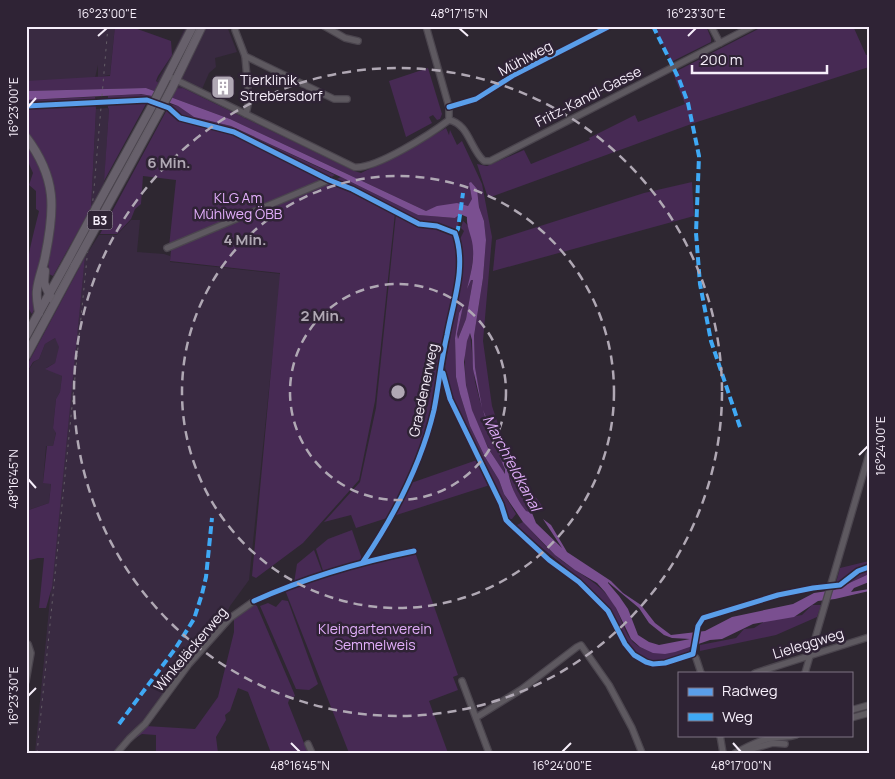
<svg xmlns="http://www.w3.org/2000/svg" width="895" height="779" font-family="Manrope,sans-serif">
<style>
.built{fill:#392a41}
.green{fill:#472a54}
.water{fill:#7a4f90;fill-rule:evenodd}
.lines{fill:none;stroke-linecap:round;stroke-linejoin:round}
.minor-casing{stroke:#4b454e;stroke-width:8}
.major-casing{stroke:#4b454e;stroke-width:10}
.minor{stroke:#5e5960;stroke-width:5.5}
.major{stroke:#67606b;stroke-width:8}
.tram{stroke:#645e67;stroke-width:1}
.rail{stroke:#645e67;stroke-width:1;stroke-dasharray:2.5 5;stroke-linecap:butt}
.major-bridge-casing{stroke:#4b454e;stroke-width:10;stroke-linecap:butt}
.major-bridge{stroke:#67606b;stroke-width:8}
.quiet{stroke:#3fa9f5;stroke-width:4;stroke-dasharray:8 4;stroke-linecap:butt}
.cycleway-casing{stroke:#2f2335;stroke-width:8}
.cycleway{stroke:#5a9eea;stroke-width:5}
.ticks{fill:none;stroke:#f6eefa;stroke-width:2}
.ring{fill:none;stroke:#b0a8b4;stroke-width:2.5;stroke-dasharray:9 6}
.labels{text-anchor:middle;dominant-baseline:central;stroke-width:5;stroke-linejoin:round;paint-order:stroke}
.shield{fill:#2f2335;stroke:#bab1bf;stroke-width:1}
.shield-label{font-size:12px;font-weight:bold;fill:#f6eefa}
.street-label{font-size:14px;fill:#f6eefa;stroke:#2f2335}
.poi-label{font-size:14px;fill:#f6eefa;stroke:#2f2335;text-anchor:start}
.park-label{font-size:14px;fill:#e2aefb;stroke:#2f2335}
.water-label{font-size:15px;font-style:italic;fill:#deabf7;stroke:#2f2335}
.centre{fill:#b0a8b4;stroke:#2f2335;stroke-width:2.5}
.ring-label{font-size:15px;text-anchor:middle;font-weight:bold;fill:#b0a8b4;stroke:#2f2335;stroke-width:5;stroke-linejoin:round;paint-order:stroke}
.neatline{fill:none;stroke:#f6eefa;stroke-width:2}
.ticks-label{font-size:12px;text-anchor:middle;fill:#f6eefa}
</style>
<rect width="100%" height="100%" fill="#2e2731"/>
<g class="built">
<polygon points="26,26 115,26 110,75 98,77 98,65 95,78 26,83"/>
<polygon points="186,26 229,26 228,29 237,52 215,58 216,67 209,73 199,96 183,88 176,89 158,83 157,81 172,55"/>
<polygon points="107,108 109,109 104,185 91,208 96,109"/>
<polygon points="131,220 140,220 137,252 164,254 170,256 170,262 281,274 249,580 230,606 222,623 188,662 143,722 121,742 123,751 122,753 35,753 62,475 85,257 99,235 117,235"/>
<polygon points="55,338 60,347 55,363 46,368 62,376 60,392 56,399 53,427 56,432 53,446 46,446 43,482 51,483 49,503 26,511 26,374 34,362 39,359 45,344"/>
</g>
<g class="green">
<path d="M115 26H129L171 41 172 55 158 76 156 81C163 87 174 89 183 88L354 171 361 173 416 146 446 128 449 135 450 130 457 145 462 141 482 184 492 237 483 341 492 406 502 436 516 470 543 507 528 513C512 501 510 474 504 457 498 441 490 426 483 411L503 463 505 475C502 471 500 466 497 462 479 433 465 402 465 367 465 355 464 345 470 333L475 382 481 405 475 367 474 336 483 278 486 240 484 221 479 207 477 189 470 190 473 199 468 206C453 204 441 205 426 211L230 119 146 88 26 91V81L110 76Z"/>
<polygon points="654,26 706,26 711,38 711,42 671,62"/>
<polygon points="764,26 853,26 866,55 869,54 869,67 694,123 488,198 477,164 487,166 524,150 531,164 590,140 589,138 635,115 638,122 685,104 673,73"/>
<polygon points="428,68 442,114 440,119 437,120 433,115 429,117 432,123 406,137 389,81"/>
<polygon points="139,94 152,96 147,102 104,181 109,109 108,108 108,96"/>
<polygon points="95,97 96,109 91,208 53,276 49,274 48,262 52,239 52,182 49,168 40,151 26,133 26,100"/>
<polygon points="170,104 178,106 194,117 231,126 335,175 328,179 235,131 181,116 182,122 237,135 395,213 375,401 359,480 303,543 256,578 252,576 280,273 170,261 171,250 169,247 176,180 143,176 141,204 135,209 131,219 117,234 100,234"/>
<path d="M26 142C31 151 38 160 42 170 57 205 39 257 33 293L36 306 32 314C16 293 33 237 39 211L36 209V191L29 185 33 173 26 157Z"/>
<polygon points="341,177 418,215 455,218 460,214 458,228 450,229 435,224 420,223 390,206 335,180"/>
<polygon points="692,182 694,216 493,271 496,240 644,193"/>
<polygon points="396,214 417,226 435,227 451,233 455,238 458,269 442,342 438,378 431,413 420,451 407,482 411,483 477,460 490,485 356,528 351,515 324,522 360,482 376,408"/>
<path d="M463 221C480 232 472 272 467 289L471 280H473L466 319 458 339 457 334 462 307 459 313 455 338 456 377 460 394 470 426 485 457 499 480 504 494 516 514 512 519H509L506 517 487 472 457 410 448 385 445 366 461 275 460 239 464 231 461 228Z"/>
<polygon points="85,257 52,587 46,608 39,608 44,558 38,558 26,561 26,511 49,503 51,484 43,483 47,446 53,446 56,433 53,428 56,399 60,392 62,376 45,369 55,363 59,347 55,338 45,344 39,359 33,362 26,374 26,367"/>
<path d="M523 522C534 533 544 545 555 555 573 571 594 579 609 597 621 611 623 637 638 646 642 649 647 649 652 651 670 655 676 650 692 645L688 655C675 658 661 665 648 660 624 652 623 627 609 610 584 579 546 552 515 526Z"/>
<polygon points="352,530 362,559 348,567 324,574 316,549 328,539"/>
<polygon points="314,550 323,574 294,583 297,564"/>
<polygon points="415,552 458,675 453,677 458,690 429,701 448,753 349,753 285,590 365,564"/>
<polygon points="869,561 869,574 834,590 840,568"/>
<polygon points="282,600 288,601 318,684 309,690 296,689 260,606 268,603 276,607"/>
<polygon points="254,604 257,606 294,693 295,696 289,700 288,703 308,753 271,753 248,692 238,688 230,711 225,715 226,720 216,737 218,753 156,753 156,735 142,734 131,741 129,741 146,726 195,729 218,697 234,632 234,618"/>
<polygon points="812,605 821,605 817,617 776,635 700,651 700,645 736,638 744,629 754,628 765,621 802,615"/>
</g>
<path class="water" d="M146 88 230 119 426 211 437 206 457 203 468 206 472 199 469 183 471 182 477 189 479 207 484 221 486 240 483 278 474 336 475 367 482 408 473 369 472 340 470 333 467 341 464 362 466 385 472 410 488 448 505 474V470L485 417 483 410 508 469C509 484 517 500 526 511L532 513 536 523 562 548 543 519 551 525 567 552 611 581 623 593 641 605 655 623 671 635 705 631 732 617 793 604 814 593 834 590 869 574V582L854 588 851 592 869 589V591L835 599 818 601 794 617 753 624 722 639 710 640 675 652 665 654 653 653 640 647 631 639 616 608 605 592 597 583 575 570 555 555 523 522 504 494 499 480 485 457 470 426 460 394 456 377 455 338 459 313 463 306 457 334 458 339 466 319 473 280H471L467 289C470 276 474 263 473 249 473 238 466 227 467 217L460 214 455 218 418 215 341 177 231 126 194 117 178 106 152 96 141 94 26 100V91ZM608 582 639 608 649 623 664 635 672 638 690 639 659 645 649 642 638 635 628 609 619 596 608 583Z"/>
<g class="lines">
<g class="minor-casing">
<g id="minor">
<polyline points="236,26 235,30 245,56 249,100 246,114"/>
<polyline points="324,26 345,38 358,41"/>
<polyline points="426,26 449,107 449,120"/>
<polyline points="711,26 720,43"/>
<polyline points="245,56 334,99 347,99"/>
<path d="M168 76 354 167C375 170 432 133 449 120"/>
<path d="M449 120C469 124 470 149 484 161H490L753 26"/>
<polyline points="167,248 329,180"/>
<polyline points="26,644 28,644 31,653 26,681"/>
<polyline points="696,658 701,673"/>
<polyline points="755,673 869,637"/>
<polyline points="805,673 869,454"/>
<polyline points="462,681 489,753"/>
<polyline points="851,710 869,705"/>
<polyline points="477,717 522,689 577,647 581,645 609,685 632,728 642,753"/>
<polyline points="851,718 869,713"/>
<polyline points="720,735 723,753"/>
<polyline points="308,744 312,753"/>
<polyline points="744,751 773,743 785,744"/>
<polyline points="117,753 129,739 145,724 189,664 230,618 254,601"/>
<path d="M735 753C747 747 759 740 772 738 781 736 788 738 796 735"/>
</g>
</g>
<g class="major-casing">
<g id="major">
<path d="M26 137C57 178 55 209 45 257 43 268 38 279 37 290 36 298 38 306 39 313"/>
<polyline points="124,176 172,88 202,26"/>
<polyline points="96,208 153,104 193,26"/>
<polyline points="45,271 44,283 51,298"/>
<polyline points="26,336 68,260"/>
<polyline points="26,356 75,265"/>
</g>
</g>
<use href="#minor" class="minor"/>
<use href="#major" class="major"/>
<polyline class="tram" points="26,348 159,105 199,26"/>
<polyline class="rail" points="37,753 94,189 108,26"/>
<g class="major-bridge-casing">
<g id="major-bridge">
<polyline points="68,260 96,208"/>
<polyline points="75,265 124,176"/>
</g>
</g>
<use href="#major-bridge" class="major-bridge"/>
<g class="quiet">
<polyline points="653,26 679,79 688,103 699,156 696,233 700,284 711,341 740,427"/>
<polyline points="455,233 458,229 463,193"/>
<polyline points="119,724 175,649 194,619 202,594 206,577 212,518"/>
</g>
<g class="cycleway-casing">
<g id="cycleway">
<path d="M26 106 147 100 169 108 180 118 234 132 329 180 352 189 419 224 437 226 455 233C467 266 453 302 447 335 441 360 439 385 434 410 421 465 394 516 363 562"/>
<polyline points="449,107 476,99 514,75 610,26"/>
<polyline points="443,373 450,399 501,504 506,520 510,524 549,560 579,582 608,611 625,644 634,655 646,662 653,664 665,663 693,654 698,626 703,618 778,595 813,588 840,585 858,571 869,567"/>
<path d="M254 601C305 578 360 562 414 551"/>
</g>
</g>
<use href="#cycleway" class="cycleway"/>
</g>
<path class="ticks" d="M459 28 468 36M98 36 107 28M688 36 696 28M28 107 36 98M859 455 868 446M28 479 36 488M28 696 36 688M291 743 300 752M733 743 741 752M562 752 571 743"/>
<g class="ring">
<circle cx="398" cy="392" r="108"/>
<circle cx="398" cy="392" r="216"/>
<circle cx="398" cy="392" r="324"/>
</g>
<defs>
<g id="building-square" transform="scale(1.25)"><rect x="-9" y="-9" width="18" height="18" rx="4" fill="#b0a8b4" stroke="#2f2335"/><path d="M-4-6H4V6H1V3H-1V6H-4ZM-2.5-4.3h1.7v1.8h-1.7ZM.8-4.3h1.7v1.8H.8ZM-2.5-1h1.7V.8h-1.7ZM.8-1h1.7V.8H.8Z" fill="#fff"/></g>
</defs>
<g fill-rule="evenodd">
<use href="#building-square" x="223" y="87"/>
</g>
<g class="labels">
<rect class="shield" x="87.5" y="210.5" width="25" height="19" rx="4"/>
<g class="shield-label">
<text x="100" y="220">B3</text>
</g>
<g class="street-label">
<text transform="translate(525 58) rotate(-28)">Mühlweg</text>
<text transform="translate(588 96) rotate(-27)">Fritz-Kandl-Gasse</text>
<text transform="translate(423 390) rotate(-78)">Graedenerweg</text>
<text transform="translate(808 643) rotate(-17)">Lieleggweg</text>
<text transform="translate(190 649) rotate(-50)">Winkeläckerweg</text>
</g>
<g class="poi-label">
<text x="240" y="79">Tierklinik<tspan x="240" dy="16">Strebersdorf</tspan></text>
</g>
<g class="park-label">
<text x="238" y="197">KLG Am<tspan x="238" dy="16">Mühlweg ÖBB</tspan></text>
<text x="375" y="628">Kleingartenverein<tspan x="375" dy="16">Semmelweis</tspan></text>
</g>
<g class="water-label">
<text transform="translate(512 463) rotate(62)">Marchfeldkanal</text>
</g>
</g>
<circle cx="398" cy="392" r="8" class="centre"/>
<g class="ring-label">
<text x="169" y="168">6 Min.</text>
<text x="245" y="245">4 Min.</text>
<text x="322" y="321">2 Min.</text>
</g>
<rect width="895" height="779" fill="none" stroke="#2f2335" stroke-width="55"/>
<rect x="678" y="672" width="175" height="65" fill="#2f2335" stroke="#7f7484"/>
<rect x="688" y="688" width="25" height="8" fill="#5a9eea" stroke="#7f7484"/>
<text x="722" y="696" font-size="15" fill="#f6eefa">Radweg</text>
<rect x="688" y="713" width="25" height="8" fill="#3fa9f5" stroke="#7f7484"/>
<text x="722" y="722" font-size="15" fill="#f6eefa">Weg</text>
<path d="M692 65v8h135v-8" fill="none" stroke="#f6eefa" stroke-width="2.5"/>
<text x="700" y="65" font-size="15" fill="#f6eefa" stroke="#2f2335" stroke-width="4" paint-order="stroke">200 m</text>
<rect x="28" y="28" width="840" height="724" class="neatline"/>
<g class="ticks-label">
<text x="107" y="18">16°23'00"E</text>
<text x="459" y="18">48°17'15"N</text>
<text x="696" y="18">16°23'30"E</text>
<text transform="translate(14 107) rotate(-90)" y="4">16°23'00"E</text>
<text transform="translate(881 446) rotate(-90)" y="4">16°24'00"E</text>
<text transform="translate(14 479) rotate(-90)" y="4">48°16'45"N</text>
<text transform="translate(14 696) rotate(-90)" y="4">16°23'30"E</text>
<text x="300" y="770">48°16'45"N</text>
<text x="562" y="770">16°24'00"E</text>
<text x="741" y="770">48°17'00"N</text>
</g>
</svg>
